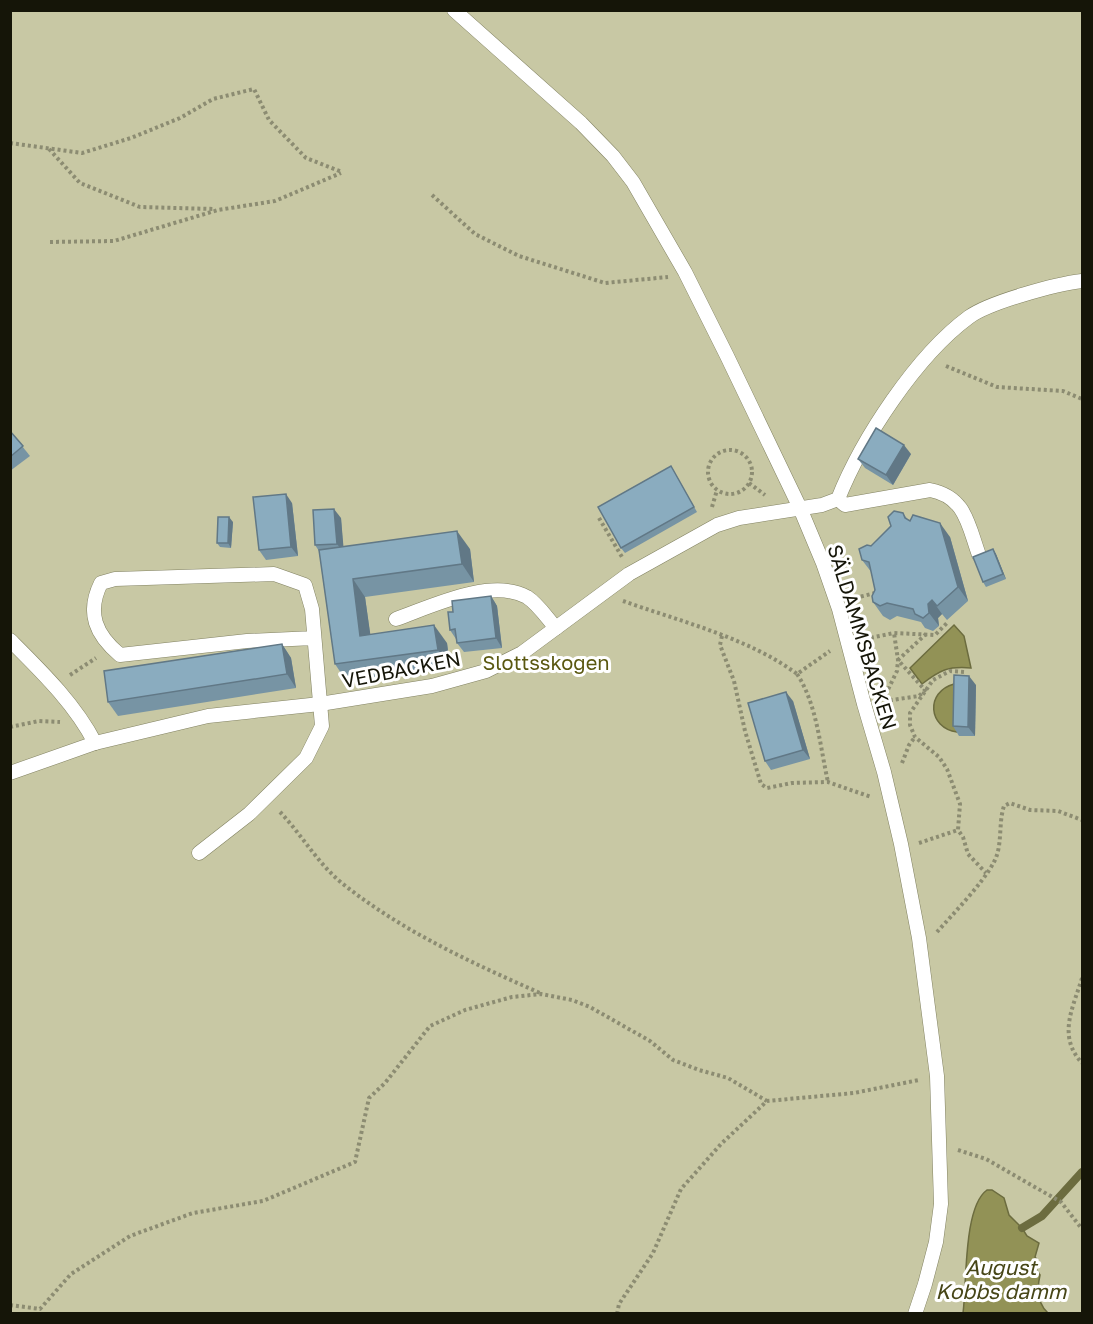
<svg xmlns="http://www.w3.org/2000/svg" width="1093" height="1324" font-family="'Golos Text',sans-serif">
<style>
.green{fill:#c8c8a4}
.water{fill:#929256;stroke:#6c6c3f;stroke-width:1.5}
.lines{fill:none;stroke-linecap:round;stroke-linejoin:round}
.stream{stroke:#6c6c3f;stroke-width:8}
.service-casing{stroke:#828262;stroke-width:15}
.path{stroke:#8c8c72;stroke-width:4;stroke-dasharray:3 3;stroke-linecap:butt}
.service{stroke:#fff;stroke-width:14}
.wall{fill:#7794a4}
.shaded-wall{fill:#617886}
.building{fill:#8aacbf;stroke:#617886;stroke-width:1.5}
.labels{text-anchor:middle;dominant-baseline:central;stroke-width:6;stroke-linejoin:round;paint-order:stroke}
.street-label{font-size:20px;fill:#151508;stroke:#fff}
.park-label{font-size:20px;fill:#5a5811;stroke:#fff}
.water-label{font-size:21px;font-style:italic;fill:#474617;stroke:#fff}
</style>
<rect width="100%" height="100%" fill="#e4e4c1"/>
<polygon class="green" points="10,11 1082,11 1082,1313 11,1313"/>
<g class="water">
<path d="M954 625 964 636 971 668C948 666 940 670 922 684L910 668Z"/>
<path d="M954 684 957 732C928 728 925 692 954 684Z"/>
<path d="M987 1190H992L1004 1198 1009 1215 1022 1228 1027 1236 1039 1243 1035 1257 1038 1261 1033 1264 1040 1275C1037 1288 1037 1303 1048 1313H963C967 1285 963 1207 987 1190Z"/>
</g>
<g class="lines">
<polyline class="stream" points="1022,1228 1042,1216 1082,1172"/>
<g class="service-casing">
<g id="service">
<polyline points="454,10 581,123 613,156 633,182 685,272 727,356 800,508 823,563 839,609 864,704 884,772 901,844 919,938 937,1076 941,1204 936,1242 925,1284 915,1314"/>
<path d="M838 499 845 505 930 490C966 497 968 525 979 555"/>
<path d="M396 619C430 607 491 577 527 597 538 604 547 618 556 628"/>
<path d="M10 640C41 671 75 704 95 743"/>
<path d="M10 773 95 743 208 716 320 704 432 686 486 671 522 653 629 574 717 525 739 518 822 505 838 499C862 439 916 356 969 317 990 302 1056 284 1082 281"/>
<path d="M199 853 249 814 306 758 322 726 312 609 305 585 274 574 115 579 101 583C86 613 96 635 120 655L247 641 314 638"/>
</g>
</g>
<g class="path">
<polyline points="10,143 82,153 131,138 180,118 213,99 254,89 269,120 306,158 342,172"/>
<polyline points="49,149 80,183 140,207 214,209"/>
<polyline points="432,195 475,234 519,256 605,283 668,277"/>
<polyline points="50,242 114,241 218,210 275,201 341,173"/>
<polyline points="946,366 997,387 1063,391 1082,399"/>
<circle cx="730" cy="472" r="22"/>
<polyline points="749,483 765,495"/>
<polyline points="712,507 717,490"/>
<polyline points="599,518 622,557"/>
<polyline points="855,598 875,593"/>
<path d="M623 601C679 621 749 638 797 674L830 651"/>
<polyline points="722,636 720,645 734,681 745,731 761,784 767,788 792,783 828,782 871,797"/>
<polyline points="865,639 894,633 935,635 948,622"/>
<polyline points="964,672 950,671 933,680 910,713 910,725 915,737 939,757 947,769 960,804 958,830 963,837 968,854 986,873"/>
<path d="M797 674C817 704 820 747 828 782"/>
<polyline points="70,675 96,658"/>
<polyline points="884,698 892,700 919,696 925,690 898,660 926,634"/>
<polyline points="882,699 884,698 897,671 898,660 894,633"/>
<polyline points="10,727 39,721 60,722"/>
<polyline points="902,763 909,745 915,737"/>
<path d="M280 812C302 835 318 864 343 884 402 931 472 963 540 993"/>
<polyline points="919,843 958,830"/>
<path d="M937 932C953 914 983 883 994 862 1003 845 998 824 1004 806L1010 803 1030 810 1058 811 1082 820"/>
<path d="M1082 978C1073 1008 1057 1036 1082 1063"/>
<polyline points="958,1150 986,1159 1061,1202 1082,1229"/>
<polyline points="10,1305 40,1309 71,1274 130,1236 193,1213 263,1201 355,1162 369,1098 385,1083 430,1026 465,1010 512,997 541,994 572,1000 590,1007 650,1041 673,1060 699,1070 728,1078 767,1101"/>
<polyline points="617,1314 619,1304 653,1253 681,1189 721,1144 767,1101 854,1093 919,1080"/>
</g>
<use href="#service" class="service"/>
</g>
<g class="wall">
<polygon points="10,431 30,456 10,471"/>
<polygon points="911,454 893,485 865,468 858,459"/>
<polygon points="671,466 697,512 625,553 621,548"/>
<polygon points="292,503 298,556 266,560 259,550"/>
<polygon points="903,513 908,520 950,537 968,601 947,620 942,614 938,618 939,626 933,631 925,628 921,622 897,616 890,620 883,616 873,602 875,590 872,573 862,560 871,546"/>
<polygon points="341,518 343,547 470,549 474,582 365,597 370,634 447,643 450,668 347,682 335,664 319,551 315,545"/>
<polygon points="233,522 231,548 220,547 217,543"/>
<polygon points="993,549 996,554 1006,579 986,587 983,582"/>
<polygon points="491,596 497,606 502,648 464,652 457,643 456,639 450,630 453,612"/>
<polygon points="282,644 291,658 296,688 118,716 108,702"/>
<polygon points="976,685 975,736 959,736 953,726"/>
<polygon points="793,701 810,759 771,770 765,761"/>
</g>
<g class="shaded-wall">
<polygon points="904,445 911,454 893,485 886,475"/>
<polygon points="286,494 292,503 298,556 291,547"/>
<polygon points="334,509 341,518 344,553 337,544"/>
<polygon points="229,517 233,522 231,548 228,543"/>
<polygon points="940,523 950,537 968,601 958,587"/>
<polygon points="457,531 470,549 474,582 462,564"/>
<polygon points="993,549 996,554 1006,579 1003,574"/>
<polygon points="353,579 365,597 373,653 360,636"/>
<polygon points="491,596 497,606 502,648 496,638"/>
<polygon points="932,600 942,614 938,618 939,626 929,613 928,604"/>
<polygon points="434,625 447,643 450,668 438,650"/>
<polygon points="282,644 291,658 296,688 287,674"/>
<polygon points="969,676 976,685 975,736 968,727"/>
<polygon points="786,692 793,701 810,759 803,750"/>
</g>
<g class="building">
<polygon points="876,428 904,445 886,475 858,459"/>
<polygon points="10,431 23,446 10,457"/>
<polygon points="671,466 694,507 621,548 598,507"/>
<polygon points="286,494 291,547 259,550 253,497"/>
<polygon points="334,509 337,544 315,545 313,510"/>
<polygon points="894,511 903,513 905,518 910,521 913,515 940,523 958,587 937,606 932,600 928,604 929,613 923,618 915,614 913,609 887,603 880,606 873,602 872,596 875,590 869,562 862,560 859,549 867,545 871,546 891,526 888,517"/>
<polygon points="218,517 229,517 228,543 217,543"/>
<polygon points="457,531 462,564 353,579 360,636 434,625 438,650 335,664 319,550"/>
<polygon points="993,549 1003,574 983,582 973,557"/>
<polygon points="491,596 496,638 457,643 455,629 450,630 448,612 453,612 452,601"/>
<polygon points="282,644 287,674 108,702 104,671"/>
<polygon points="954,675 969,676 968,727 953,726"/>
<polygon points="786,692 803,750 765,761 748,703"/>
</g>
<g class="labels">
<g class="street-label">
<text transform="translate(863 637) rotate(73)">SÄLDAMMSBACKEN</text>
<text transform="translate(401 669) rotate(-11)">VEDBACKEN</text>
</g>
<g class="park-label">
<text x="546" y="662">Slottsskogen</text>
</g>
<g class="water-label">
<text x="1001" y="1267">August<tspan x="1001" dy="24">Kobbs damm</tspan></text>
</g>
</g>
<rect width="1093" height="1324" fill="none" stroke="#151508" stroke-width="24"/>
</svg>
